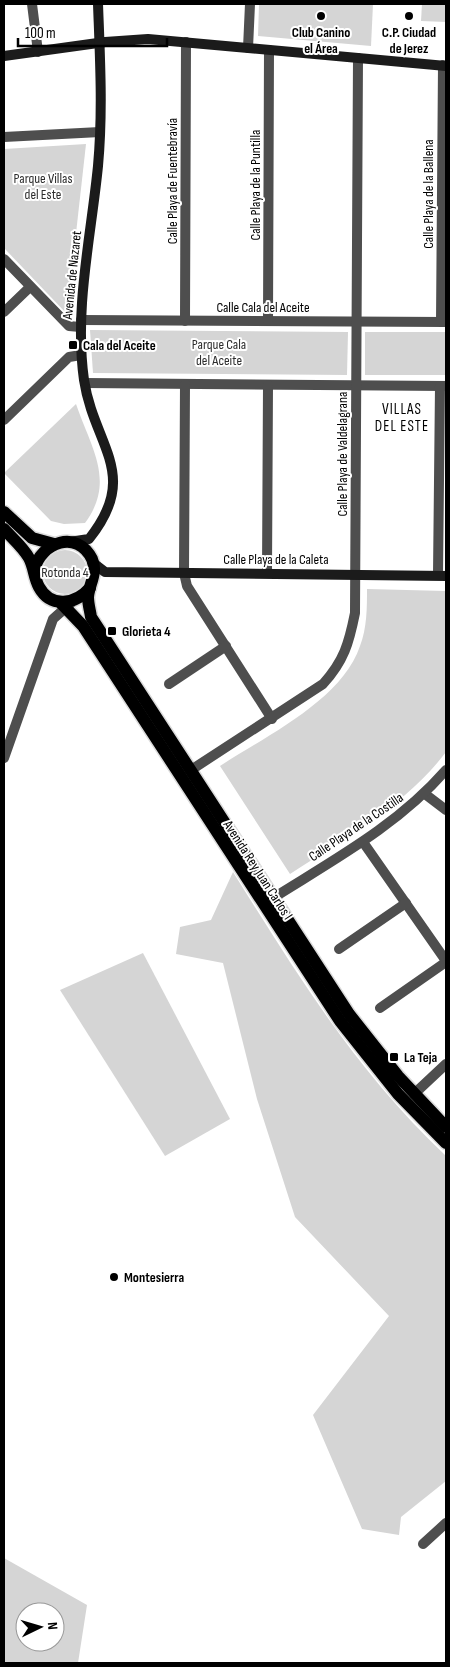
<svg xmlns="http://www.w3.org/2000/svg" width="450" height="1667" font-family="'Sofia Sans Condensed',sans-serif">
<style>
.green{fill:#d5d5d5;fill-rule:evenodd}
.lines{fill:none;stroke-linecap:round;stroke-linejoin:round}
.primary-casing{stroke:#dbdbdb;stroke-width:15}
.street{stroke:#4e4e4e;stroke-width:10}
.secondary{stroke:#1b1b1b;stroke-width:10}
.primary{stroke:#000;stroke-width:12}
.poi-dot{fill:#000;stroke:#fff;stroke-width:2}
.labels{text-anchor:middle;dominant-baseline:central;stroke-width:4;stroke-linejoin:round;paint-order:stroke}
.poi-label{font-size:14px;font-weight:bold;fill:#000;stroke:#fff;text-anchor:start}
.park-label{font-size:14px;fill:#2c2c2c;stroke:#fff}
.street-label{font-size:14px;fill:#000;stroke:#fff}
.neighbourhood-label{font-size:15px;letter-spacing:1px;fill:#000;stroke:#fff}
</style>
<rect width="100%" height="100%" fill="#fff"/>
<g class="green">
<polygon points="259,4 373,4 371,46 258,36"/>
<polygon points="422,4 446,4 446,22 421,21"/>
<polygon points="86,144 67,314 4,248 4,149"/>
<polygon points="90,330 348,332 347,375 93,373"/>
<rect x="365" y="332" width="81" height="43"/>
<path d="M76 404C91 448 116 481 85 523L64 524 51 521 4 473Z"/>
<circle cx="65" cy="572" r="22"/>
<path d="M367 589 446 591V752C406 805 345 838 290 874L220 766C266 736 342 700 360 646 367 628 367 608 367 589Z"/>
<path d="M233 872C298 976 356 1071 446 1156V1481L401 1517 399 1535 362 1529 313 1415 389 1316 295 1217 257 1099 223 963 176 954 180 927 211 920Z"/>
<polygon points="143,953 230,1119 165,1156 60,990"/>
<path d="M4 1558 87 1605 78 1663H4ZM25 1612H55V1642H25Z"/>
</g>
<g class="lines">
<g class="primary-casing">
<g id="primary">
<polyline points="4,512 32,538 54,544"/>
<path d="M4 529C12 538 23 547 29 558 34 567 34 578 39 587 51 609 76 604 90 588"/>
<path d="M34 570C41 542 77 529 92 559 98 573 89 584 88 597 88 604 90 610 91 617L349 1014 398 1076 446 1127"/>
<polyline points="60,602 83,626 340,1021 398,1094 446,1143"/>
</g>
</g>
<g class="street">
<polyline points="32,4 38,52"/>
<polyline points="248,48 250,4"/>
<polyline points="4,137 100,132"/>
<polyline points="4,259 69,326 80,327"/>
<polyline points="4,312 30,287"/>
<polyline points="81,320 446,322"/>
<polyline points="185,321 186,42"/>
<polyline points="268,321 269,50"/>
<polyline points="441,322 443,65"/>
<polyline points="85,383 446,386"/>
<polyline points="185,384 184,573 187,586 272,719"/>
<polyline points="4,420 69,357 81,355"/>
<polyline points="267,573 268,385"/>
<polyline points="438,575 440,386"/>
<polyline points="169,684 226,646"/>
<polyline points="4,758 53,619 71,603"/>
<path d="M191 770 323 684C344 661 349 643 355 613L358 58"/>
<polyline points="425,794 446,810"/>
<polyline points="363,842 446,961"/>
<path d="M273 898C335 859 398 825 446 770"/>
<polyline points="339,949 406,903"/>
<polyline points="380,1008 446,962"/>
<polyline points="414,1094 446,1064"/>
<polyline points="423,1544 446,1523"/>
</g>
<g class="secondary">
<polyline points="4,56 105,42 148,39 446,66"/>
<path d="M69 542 89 539C141 474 94 446 84 380 74 309 91 237 98 166 103 112 100 58 98 4"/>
<polyline points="92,562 105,572 446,576"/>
</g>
<use href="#primary" class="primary"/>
</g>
<g class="poi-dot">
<circle cx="321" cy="16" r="5"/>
<circle cx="409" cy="16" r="5"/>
<rect x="68" y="340" width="10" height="10" rx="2.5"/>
<rect x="107" y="626" width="10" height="10" rx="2.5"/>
<rect x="389" y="1052" width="10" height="10" rx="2.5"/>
<circle cx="114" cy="1277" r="5"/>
</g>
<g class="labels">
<g class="poi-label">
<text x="321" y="32" text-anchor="middle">Club Canino<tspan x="321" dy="16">el Área</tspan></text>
<text x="409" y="32" text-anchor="middle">C.P. Ciudad<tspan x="409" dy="16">de Jerez</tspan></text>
<text x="83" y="345">Cala del Aceite</text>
<text x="122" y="631">Glorieta 4</text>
<text x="404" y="1057">La Teja</text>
<text x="124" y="1277">Montesierra</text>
</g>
<g class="park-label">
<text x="43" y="178">Parque Villas<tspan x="43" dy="16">del Este</tspan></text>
<text x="219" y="344">Parque Cala<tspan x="219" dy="16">del Aceite</tspan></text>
<text x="65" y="572">Rotonda 4</text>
</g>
<g class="street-label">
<text transform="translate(172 181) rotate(-90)">Calle Playa de Fuentebravía</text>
<text transform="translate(255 185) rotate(-90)">Calle Playa de la Puntilla</text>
<text transform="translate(428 194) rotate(-90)">Calle Playa de la Ballena</text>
<text transform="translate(72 275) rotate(-84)">Avenida de Nazaret</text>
<text x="263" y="307">Calle Cala del Aceite</text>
<text transform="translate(342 454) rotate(-90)">Calle Playa de Valdelagrana</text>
<text x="276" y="559">Calle Playa de la Caleta</text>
<text transform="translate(356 827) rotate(-34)">Calle Playa de la Costilla</text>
<text transform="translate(258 870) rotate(57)">Avenida Rey Juan Carlos I</text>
</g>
<g class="neighbourhood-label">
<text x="402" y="409">VILLAS<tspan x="402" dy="17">DEL ESTE</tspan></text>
</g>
</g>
<rect width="450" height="1667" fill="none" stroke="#000000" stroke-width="10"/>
<g transform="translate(40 1627) rotate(85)"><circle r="24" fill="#ffffff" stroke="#999999"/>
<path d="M0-4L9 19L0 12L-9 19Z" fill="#000000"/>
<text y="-8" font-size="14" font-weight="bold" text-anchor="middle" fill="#000000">N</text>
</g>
<path d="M18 38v8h149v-8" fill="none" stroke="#000000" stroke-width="2.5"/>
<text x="25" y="38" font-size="15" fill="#000000" stroke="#ffffff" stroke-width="4" paint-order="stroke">100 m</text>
</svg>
